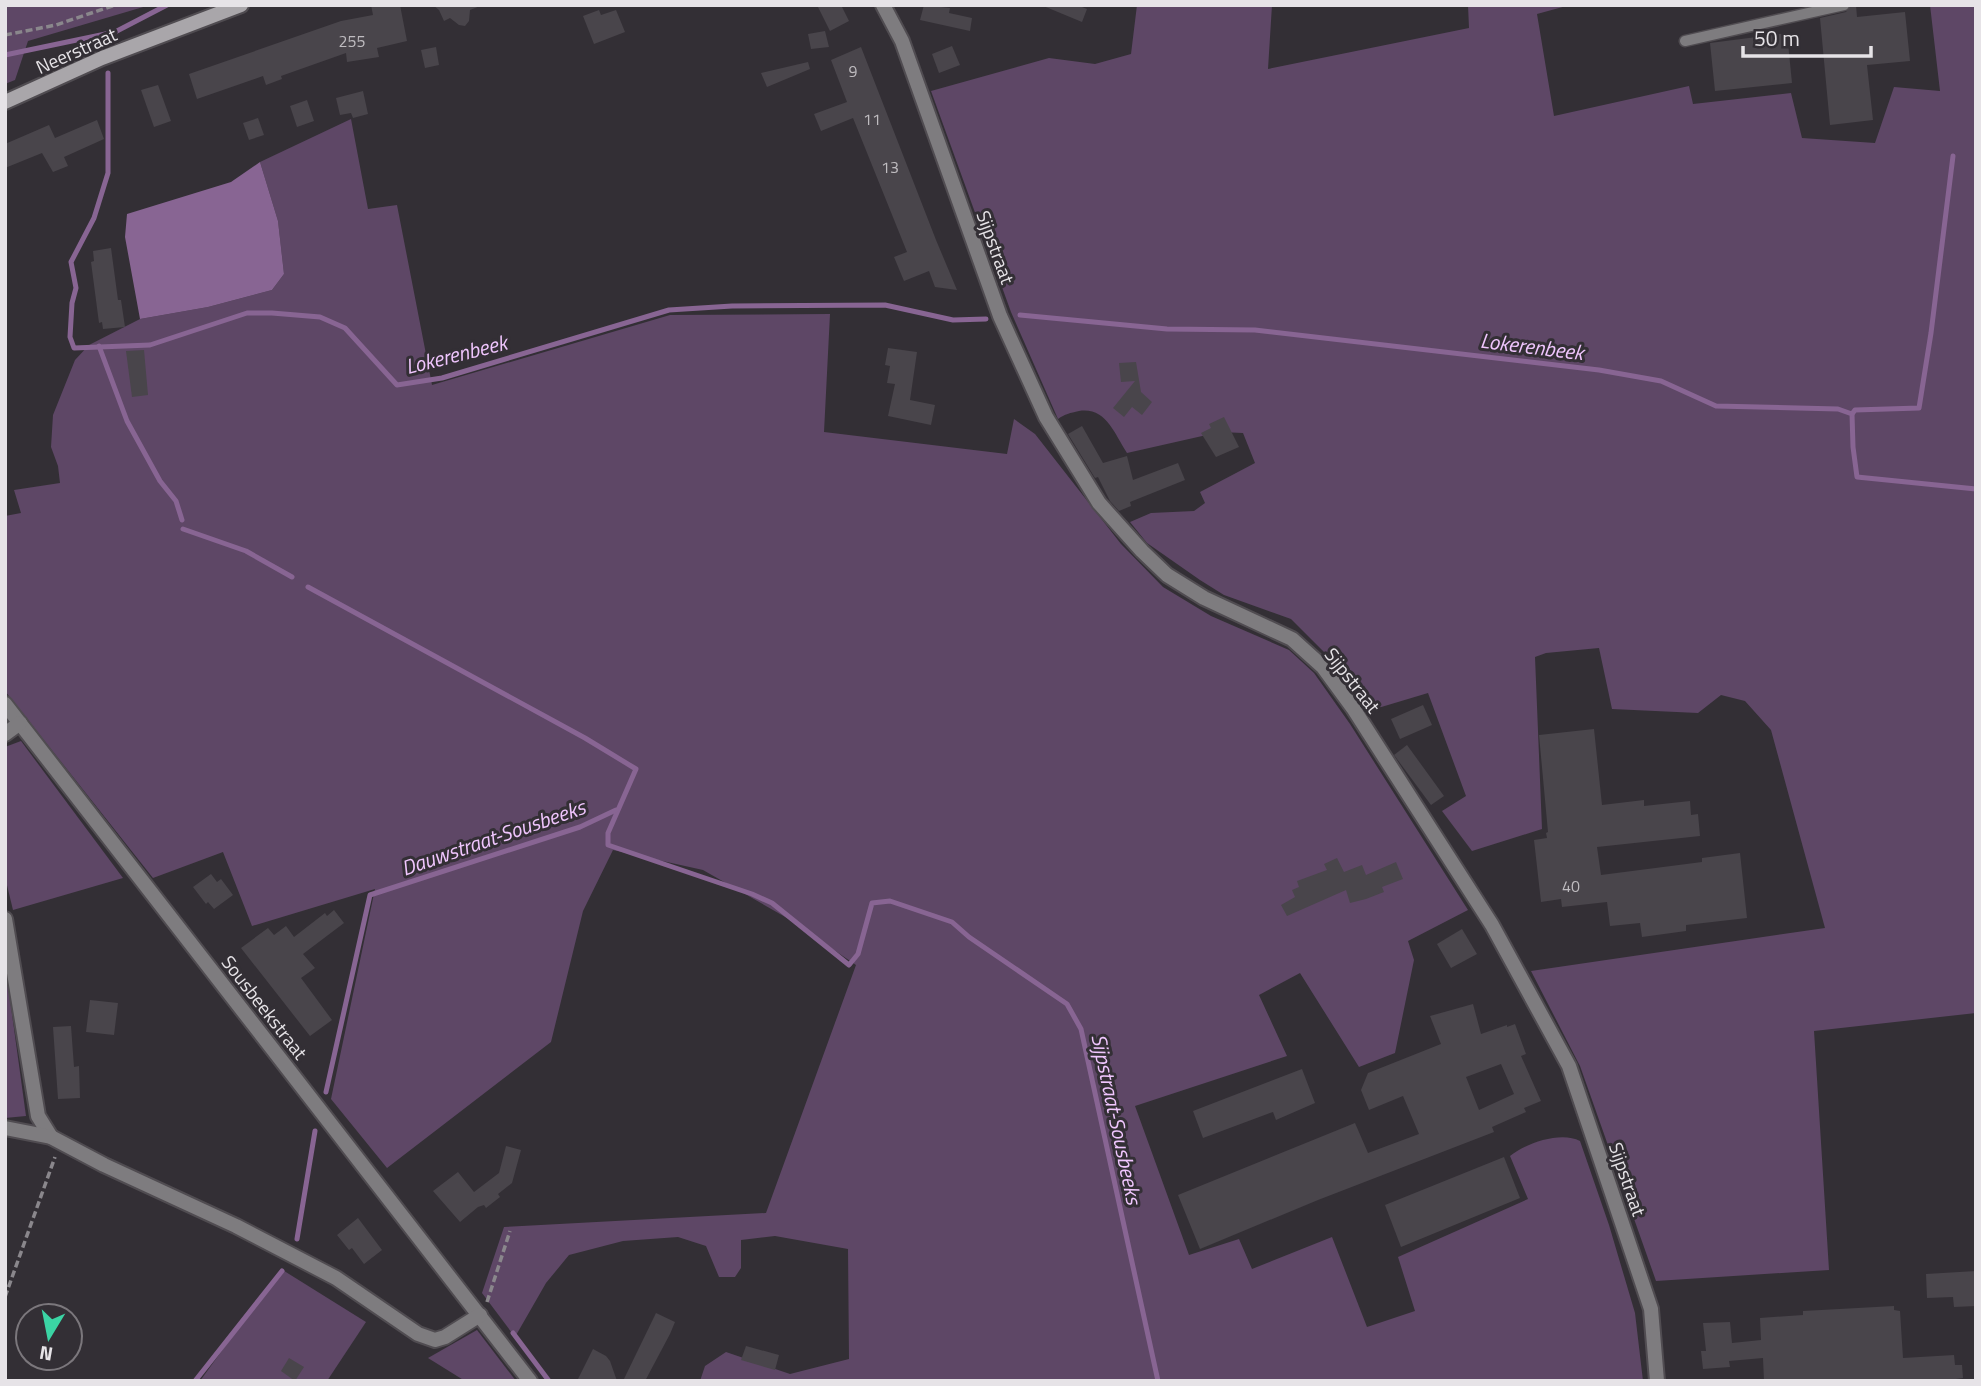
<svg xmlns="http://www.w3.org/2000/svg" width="1981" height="1386" font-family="'Titillium Web',sans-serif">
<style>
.green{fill:#5e4766}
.water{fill:#886593}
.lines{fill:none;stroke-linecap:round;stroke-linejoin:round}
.stream{stroke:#886593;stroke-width:5}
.building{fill:#49454b;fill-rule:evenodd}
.lane-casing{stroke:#504c51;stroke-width:13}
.street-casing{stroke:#504c51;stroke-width:18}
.secondary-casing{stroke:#504c51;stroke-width:18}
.path{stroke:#8a878c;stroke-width:3.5;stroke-dasharray:7 3.5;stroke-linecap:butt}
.lane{stroke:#7e7c7f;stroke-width:10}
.street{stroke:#7e7c7f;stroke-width:14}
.secondary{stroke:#a9a6aa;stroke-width:14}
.labels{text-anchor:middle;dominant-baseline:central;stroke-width:6;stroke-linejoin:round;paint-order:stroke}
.number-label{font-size:16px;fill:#bfbcc0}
.street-label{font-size:19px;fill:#e6e3e7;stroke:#332f35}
.water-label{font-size:21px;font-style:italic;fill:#f0c6fe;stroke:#332f35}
</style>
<rect width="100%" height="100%" fill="#332f35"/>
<g class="green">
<polygon points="5,5 150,5 28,41 15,80 5,84"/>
<path d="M1137 5H1272L1268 69 1469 28 1468 5H1570L1537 14 1554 116 1689 86 1693 104 1791 93 1802 138 1875 143 1894 87 1940 91 1930 5H1976V1013L1814 1031 1829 1270 1656 1281 1580 1066 1531 971 1825 928 1771 730 1745 701 1721 695 1698 713 1612 709 1599 648 1546 653 1535 657 1542 829 1472 851 1442 811 1466 796 1428 693 1368 711 1335 663 1291 619 1224 595 1200 580 1147 543 1130 522 1151 513 1194 511 1205 503 1200 492 1255 463 1243 433 1220 432 1127 453C1114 433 1106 407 1079 411 1070 413 1065 414 1058 419L1011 312 931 91 1049 58 1095 64 1131 54Z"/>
<path d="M351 119 368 209 397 205 432 385 670 315 830 314 824 432 1007 454 1014 419 1035 434 1121 544 1163 587 1211 616 1289 650 1314 673 1350 724 1468 910 1408 941 1414 960 1395 1053 1359 1067 1300 973 1259 995 1287 1056 1135 1106 1189 1255 1239 1239 1252 1269 1332 1237 1367 1327 1415 1311 1398 1257 1528 1199 1510 1156C1526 1143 1561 1131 1580 1141L1609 1225 1635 1313 1643 1381H700L705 1366 726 1352 790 1374 849 1359 848 1249 775 1236 741 1240V1268L735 1277H719L706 1246 678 1237 623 1241 569 1255 546 1283 515 1337 482 1293 504 1227 766 1213 856 965 787 918 703 870 613 850 583 911 551 1042 387 1168 331 1099 375 889 252 926 223 852 153 878 5 691V516L21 513 14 490 60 483 58 466 51 447 53 415 75 360 89 345 140 319 208 307 272 290 284 274 278 221 260 162Z"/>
<polygon points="21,741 123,878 13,910 5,877 5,747"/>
<polygon points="5,963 26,1116 5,1118"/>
<polygon points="281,1269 366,1322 327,1381 200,1381"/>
<polygon points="477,1330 516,1381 465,1381 428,1358"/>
</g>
<polygon class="water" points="260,162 278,221 284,274 272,290 208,307 140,319 125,237 127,214 231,182"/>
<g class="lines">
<g class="stream">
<polyline points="5,55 115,32 167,5"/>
<polyline points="108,73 108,173 94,218 71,262 76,288 72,303 70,337 74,348 150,345 247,313 272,313 320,317 345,328 397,385 442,378 669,310 732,306 885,305 953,320 986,319"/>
<polyline points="1020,315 1167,329 1255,330 1599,370 1661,381 1716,406 1838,409 1852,414 1853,447 1857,477 1976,489"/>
<polyline points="99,346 127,421 160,481 176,501 182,520"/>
<polyline points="1852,414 1855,410 1919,408 1931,333 1953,156"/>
<polyline points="183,529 246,551 292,577"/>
<polyline points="308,587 585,738 636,769 608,833 608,845 752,894 772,903 849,965 858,954 872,903 890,901 952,922 969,937 1067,1004 1081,1029 1158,1381"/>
<polyline points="326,1092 370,895 580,827 616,810"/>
<polyline points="297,1239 315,1131"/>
<polyline points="513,1333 549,1381"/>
<polyline points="195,1381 282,1271"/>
</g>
</g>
<g class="building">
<polygon points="371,5 400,5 407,41 377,48 379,57 347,62 346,53 281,76 282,79 266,85 263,76 197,99 189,74 341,21 373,15"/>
<polygon points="433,5 480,5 480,6 470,10 469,21 465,26 459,25 450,18 444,21 439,10"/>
<polygon points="817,5 841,5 849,21 830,31"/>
<polygon points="924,5 950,8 949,13 972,18 970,31 920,20"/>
<polygon points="1041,5 1077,5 1087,9 1082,22"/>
<polygon points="1851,5 1856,5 1857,17 1905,12 1910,61 1867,65 1873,120 1830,125 1820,18 1846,12"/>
<polygon points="599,10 601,15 616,10 625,32 594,44 583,16"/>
<polygon points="825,31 829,47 811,49 808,34"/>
<polygon points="1787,33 1792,83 1715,91 1710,43"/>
<polygon points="952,46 960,65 939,73 932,54"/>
<polygon points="436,47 439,65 425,68 421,50"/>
<polygon points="861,47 936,240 957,290 935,287 929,271 904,281 894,257 907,252 853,118 821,131 814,114 847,102 831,60"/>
<polygon points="808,62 810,69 767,87 761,73"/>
<polygon points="158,85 171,121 154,127 141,90"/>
<polygon points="363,91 368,114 353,118 351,113 340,115 336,98"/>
<polygon points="307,100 314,121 297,127 290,106"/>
<polygon points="258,118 264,135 249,140 243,123"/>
<polygon points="97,120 104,139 64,157 68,166 53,172 42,153 5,168 5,144 49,125 55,138"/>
<polygon points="111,248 118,300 121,300 125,327 103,329 102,322 99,323 91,262 94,261 93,251"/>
<polygon points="888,348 917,352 910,400 935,405 931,425 888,416 895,384 887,383 890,366 885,365"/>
<polygon points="144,350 148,395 132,397 126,351"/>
<polygon points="1136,362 1141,392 1152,402 1142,415 1132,407 1124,417 1113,408 1135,381 1121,382 1119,363"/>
<polygon points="1224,417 1239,447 1216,457 1201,433 1211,428 1209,424"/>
<polygon points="1082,426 1103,463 1127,456 1133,480 1178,463 1185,480 1130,502 1131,506 1119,511 1110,501 1098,477 1095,478 1068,434"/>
<polygon points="1423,705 1432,725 1400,739 1391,719"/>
<polygon points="1594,729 1602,805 1644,800 1644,806 1690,801 1691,815 1698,814 1700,836 1597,847 1601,875 1702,862 1702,858 1740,853 1747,918 1686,925 1686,931 1642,937 1640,923 1610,926 1607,902 1562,907 1561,899 1541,902 1534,840 1547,838 1546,833 1548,832 1539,735"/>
<polygon points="1407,745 1444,796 1431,805 1394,755"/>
<polygon points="1337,858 1344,872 1362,865 1366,875 1396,862 1403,879 1382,887 1384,892 1366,899 1350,903 1346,890 1287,916 1281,905 1295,897 1292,890 1299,887 1297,881 1327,870 1324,864"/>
<polygon points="211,874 217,882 221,879 233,895 214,909 208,902 206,904 193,887"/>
<polygon points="334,910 344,923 303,954 315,968 301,978 332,1020 310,1036 241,948 268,928 274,935 286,926 294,937 325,913 327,916"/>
<polygon points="1462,929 1477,954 1451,968 1437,944"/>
<polygon points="90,1000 118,1003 114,1035 86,1032"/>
<path d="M1473 1004 1481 1034 1507 1025V1027L1515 1024 1526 1054 1521 1056 1541 1101 1524 1108 1526 1112 1492 1127 1494 1132 1318 1200 1200 1249 1178 1195 1355 1123 1368 1153 1419 1134 1403 1096 1369 1110 1361 1090 1368 1073 1441 1044 1430 1016ZM1501 1064 1514 1094 1479 1110 1466 1077Z"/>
<polygon points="71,1026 74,1067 79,1066 80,1098 58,1099 53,1027"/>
<polygon points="1302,1069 1315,1103 1276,1120 1273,1112 1203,1138 1193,1111"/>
<polygon points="506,1146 521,1150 512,1183 498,1194 500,1197 486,1208 484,1205 478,1207 460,1222 433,1191 458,1172 474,1192 499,1173"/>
<polygon points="1504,1157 1520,1198 1401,1247 1385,1205"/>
<polygon points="358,1218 382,1250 364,1264 352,1248 349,1250 337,1235"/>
<polygon points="1976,1271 1976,1306 1954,1307 1953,1297 1927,1298 1926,1274"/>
<polygon points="1894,1306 1894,1310 1900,1311 1903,1358 1954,1355 1955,1365 1962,1365 1963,1378 1956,1379 1956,1381 1764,1381 1763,1358 1729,1361 1730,1367 1703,1369 1701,1351 1706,1351 1703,1323 1730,1322 1732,1343 1761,1340 1760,1318 1803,1315 1803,1311"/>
<polygon points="656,1313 675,1322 670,1334 645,1381 623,1381"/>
<polygon points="746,1346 779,1355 775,1370 741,1360"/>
<polygon points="593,1349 606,1356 610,1361 617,1381 577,1381"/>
<polygon points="289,1358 304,1367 295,1381 281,1371"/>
</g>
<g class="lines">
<g class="lane-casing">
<polyline id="lane" points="1685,41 1844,5"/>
</g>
<g class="street-casing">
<g id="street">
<polyline points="883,5 902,41 1000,316 1046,417 1099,503 1142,551 1167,575 1204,598 1292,639 1323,667 1353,708 1492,925 1569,1066 1651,1309 1657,1381"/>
<polyline points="5,704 530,1381"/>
<polyline points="5,734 20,723"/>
<polyline points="5,919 38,1116 51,1137"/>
<polyline points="5,1128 51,1137 104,1165 236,1226 336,1278 418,1334 435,1340 445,1337 480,1315"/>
</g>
</g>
<g class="secondary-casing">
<polyline id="secondary" points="5,102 102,58 241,5"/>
</g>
<g class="path">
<polyline points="5,35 56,25 115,5"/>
<polyline points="5,1297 55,1157"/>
<polyline points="487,1302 510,1231"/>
</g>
<use href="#lane" class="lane"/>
<use href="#street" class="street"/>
<use href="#secondary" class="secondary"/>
</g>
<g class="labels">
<g class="number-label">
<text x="352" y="41">255</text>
<text x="853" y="71">9</text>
<text x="872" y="119">11</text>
<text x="890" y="167">13</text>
<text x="1571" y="886">40</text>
</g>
<g class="street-label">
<text transform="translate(76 50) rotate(-24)">Neerstraat</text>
<text transform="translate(996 247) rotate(70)">Sijpstraat</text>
<text transform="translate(1353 680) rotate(52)">Sijpstraat</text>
<text transform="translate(265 1007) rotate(52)">Sousbeekstraat</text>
<text transform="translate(1628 1179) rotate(71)">Sijpstraat</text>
</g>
<g class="water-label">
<text transform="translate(1532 346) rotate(7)">Lokerenbeek</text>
<text transform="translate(456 354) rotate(-14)">Lokerenbeek</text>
<text transform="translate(493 837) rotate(-19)">Dauwstraat-Sousbeeks</text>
<text transform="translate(1117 1119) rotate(78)">Sijpstraat-Sousbeeks</text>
</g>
</g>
<rect width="1981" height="1386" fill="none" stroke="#e6e3e7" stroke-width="14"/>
<g transform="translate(49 1337) rotate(190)"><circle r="33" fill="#332f35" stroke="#7b777c" stroke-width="2"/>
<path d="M0-5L12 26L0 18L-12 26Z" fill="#3bd4a4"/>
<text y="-10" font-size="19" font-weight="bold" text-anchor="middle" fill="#e6e3e7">N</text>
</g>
<path d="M1743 46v10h128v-10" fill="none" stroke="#e6e3e7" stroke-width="3.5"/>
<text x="1754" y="46" font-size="21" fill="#e6e3e7" stroke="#332f35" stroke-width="5" paint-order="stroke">50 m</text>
</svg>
